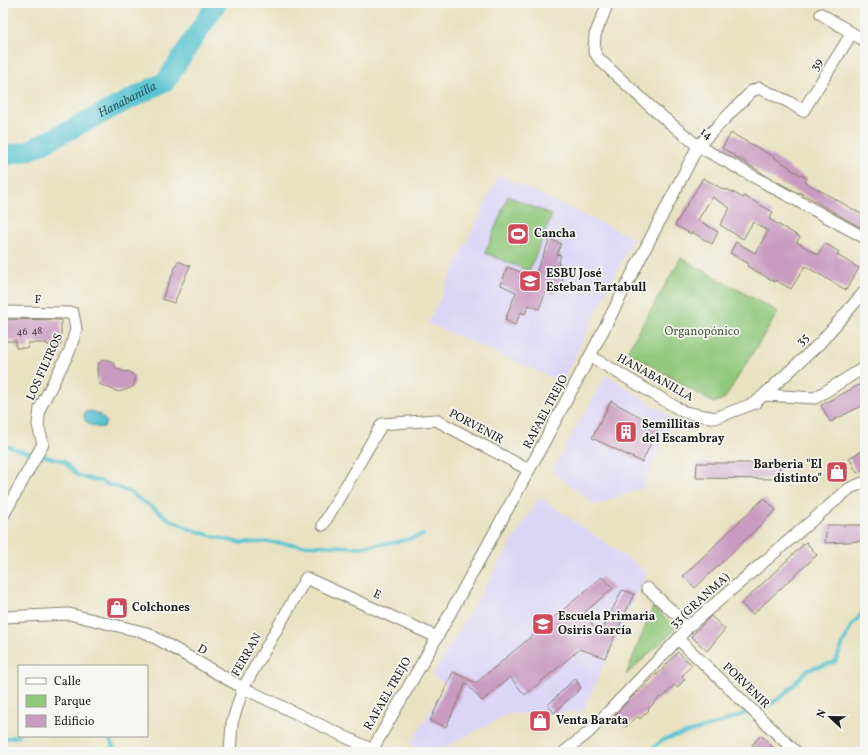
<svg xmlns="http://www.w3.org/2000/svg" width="868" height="755" font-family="Vollkorn,serif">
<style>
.built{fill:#dcd6f6}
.green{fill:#91c87c;stroke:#56724c}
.water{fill:#57c3d1;stroke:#3a7076}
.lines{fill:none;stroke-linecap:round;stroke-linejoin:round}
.stream{stroke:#57c3d1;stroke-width:3.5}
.river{stroke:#57c3d1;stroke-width:20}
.building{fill:#c99bc1}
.minor-casing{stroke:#827f6e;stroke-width:13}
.minor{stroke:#fff;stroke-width:11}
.labels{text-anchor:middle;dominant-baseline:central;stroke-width:3.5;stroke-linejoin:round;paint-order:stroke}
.number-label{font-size:10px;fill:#473c45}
.street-label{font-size:12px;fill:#1c1c1c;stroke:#f6f6f2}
.poi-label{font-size:12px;font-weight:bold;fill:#1c1c1c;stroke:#f6f6f2;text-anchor:start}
.park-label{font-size:12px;fill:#45583e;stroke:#f6f6f2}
.water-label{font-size:13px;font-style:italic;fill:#345f64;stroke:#f6f6f2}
</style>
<rect width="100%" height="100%" fill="#f6f6f2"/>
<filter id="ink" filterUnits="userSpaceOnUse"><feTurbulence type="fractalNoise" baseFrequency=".025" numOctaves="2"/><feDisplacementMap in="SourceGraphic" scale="8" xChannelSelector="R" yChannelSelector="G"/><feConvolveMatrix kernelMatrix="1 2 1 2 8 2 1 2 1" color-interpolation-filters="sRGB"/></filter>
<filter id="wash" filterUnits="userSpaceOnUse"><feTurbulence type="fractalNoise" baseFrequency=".012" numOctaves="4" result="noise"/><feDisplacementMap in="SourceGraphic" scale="16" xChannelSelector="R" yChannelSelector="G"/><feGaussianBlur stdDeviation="0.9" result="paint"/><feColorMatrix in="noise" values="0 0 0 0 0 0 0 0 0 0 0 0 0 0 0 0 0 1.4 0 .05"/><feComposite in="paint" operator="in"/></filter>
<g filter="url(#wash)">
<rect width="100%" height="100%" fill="#e9e2c1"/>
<g class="built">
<polygon points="499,175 633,238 562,382 428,323"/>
<polygon points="606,375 673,418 642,488 595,505 552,471"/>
<polygon points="539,497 647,572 582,712 508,714 436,752 423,752 410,745 446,685 432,675"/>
</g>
<g class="green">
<polygon points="508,196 552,215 529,271 485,253"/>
<polygon points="681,258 778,312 725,398 714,403 627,351"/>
<polygon points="653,607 676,628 626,675"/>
</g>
<path class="water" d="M91 411C98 413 103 416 106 422L104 427C95 429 80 423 85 412Z"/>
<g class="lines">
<g class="stream">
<polyline points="3,444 18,450 64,461 77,475 92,480 101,481 108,485 116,486 123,490 130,492 139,499 155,509 169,519 190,529 215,537 241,543 269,542 297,545 359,547 397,542 423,535"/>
<polyline points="108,736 115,750 118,752"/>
<polyline points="3,739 19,736"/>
<polyline points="649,752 662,740 717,724 772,703 784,695 807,670 835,662 851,626 865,610"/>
</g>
<path class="river" id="s1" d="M3 156 28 151 166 81 217 3"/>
</g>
<g id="blocks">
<g class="building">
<polygon points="731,133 776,158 775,158 791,168 790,169 807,178 805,182 865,216 865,230 799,192 798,193 765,175 722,148"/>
<polygon points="703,178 726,191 727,189 743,198 744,196 773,212 769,219 800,237 797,242 818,255 825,243 839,252 837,255 859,268 846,290 805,266 791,289 775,280 775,282 747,266 749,264 730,253 736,242 755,253 768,231 753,222 743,239 720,225 730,208 712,197 698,220 718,232 712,244 692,232 691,234 675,225"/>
<polygon points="550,239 561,244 557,254 561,255 558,264 565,267 561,278 563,279 559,287 557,286 554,294 546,291 539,309 529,305 525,314 521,312 515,325 505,320 516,292 501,285 507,267 534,277"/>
<polygon points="178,261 190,266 174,303 162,299"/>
<polygon points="3,319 61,320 61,345 47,345 47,343 28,343 28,348 16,348 16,341 3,341"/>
<polygon points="103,360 109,360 113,362 115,367 122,371 130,372 135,377 135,381 134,386 130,388 119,392 99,384 97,371 98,364"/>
<polygon points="865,382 865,404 830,422 821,405"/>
<polygon points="611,401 659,427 642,462 592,438"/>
<polygon points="865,449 865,468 857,473 849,458"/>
<polygon points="697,463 780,463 779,479 696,478"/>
<polygon points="764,498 776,510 695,588 683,576"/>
<polygon points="827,525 865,525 865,541 825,543"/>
<polygon points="806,542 817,555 753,614 741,604"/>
<polygon points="602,577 613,588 584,613 600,635 622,590 634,594 605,658 580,649 525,695 510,677 482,701 466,683 446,727 430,721 453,672 476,683"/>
<polygon points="711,616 725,629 707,651 691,636"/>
<polygon points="678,652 692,665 682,676 685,679 677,688 674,685 663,698 661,696 648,709 649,710 640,719 638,716 626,727 615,715 634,695 634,696 649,682 656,674 657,675"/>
<polygon points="575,678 581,688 554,713 548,705"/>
<polygon points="761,735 778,752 759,752 752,745"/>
</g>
</g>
</g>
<g filter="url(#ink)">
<use href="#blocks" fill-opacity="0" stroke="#827f6e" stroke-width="1"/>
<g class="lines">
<g class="minor-casing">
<g id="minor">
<polyline points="608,3 595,35 594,51 600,60 653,109 698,146 865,238"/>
<polyline points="821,14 865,41"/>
<polyline points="3,312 73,313 76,329 70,350 40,408 38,425 43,444 3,516"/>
<polyline points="590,356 684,412 715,418 755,403 819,344 865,291"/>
<polyline points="765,395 815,398 865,367"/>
<polyline points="323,525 382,424 436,420 529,470"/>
<polyline points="647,588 689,626"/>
<polyline points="3,617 69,614 147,633 243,688 377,752"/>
<polyline points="678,639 796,752"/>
<polyline points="230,752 232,723 243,688 306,578 437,637"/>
<polyline points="371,752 437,637 529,470 590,356 698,146 752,91 759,88 789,102 803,111 852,33"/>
<polyline points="564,752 589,732 678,639 689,626 850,488 865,482"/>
</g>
</g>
<use href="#minor" class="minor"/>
</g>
</g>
<defs>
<g id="stadium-square" transform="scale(1.15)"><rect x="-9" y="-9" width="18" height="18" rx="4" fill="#d1495b" stroke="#f6f6f2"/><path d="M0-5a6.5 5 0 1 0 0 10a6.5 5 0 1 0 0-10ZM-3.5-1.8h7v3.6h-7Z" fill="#fff"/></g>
<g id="school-square" transform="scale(1.15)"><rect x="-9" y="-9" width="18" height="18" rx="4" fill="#d1495b" stroke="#f6f6f2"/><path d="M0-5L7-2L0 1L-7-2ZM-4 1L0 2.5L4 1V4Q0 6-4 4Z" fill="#fff"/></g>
<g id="building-square" transform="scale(1.15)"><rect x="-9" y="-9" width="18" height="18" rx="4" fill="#d1495b" stroke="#f6f6f2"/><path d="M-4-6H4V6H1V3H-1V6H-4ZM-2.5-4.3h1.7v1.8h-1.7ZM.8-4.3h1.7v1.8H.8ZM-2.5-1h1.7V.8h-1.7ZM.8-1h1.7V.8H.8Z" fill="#fff"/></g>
<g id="shop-square" transform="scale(1.15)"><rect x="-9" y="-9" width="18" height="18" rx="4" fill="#d1495b" stroke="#f6f6f2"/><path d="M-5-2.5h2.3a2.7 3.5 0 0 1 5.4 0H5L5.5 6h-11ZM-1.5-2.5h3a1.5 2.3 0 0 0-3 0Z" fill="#fff"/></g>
</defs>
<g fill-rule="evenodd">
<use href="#stadium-square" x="518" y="234"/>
<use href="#school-square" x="530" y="281"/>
<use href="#building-square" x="626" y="432"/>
<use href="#shop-square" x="837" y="472"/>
<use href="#shop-square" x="117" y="608"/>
<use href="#school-square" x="543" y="624"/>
<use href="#shop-square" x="540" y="721"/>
</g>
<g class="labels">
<g class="number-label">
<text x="37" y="331">48</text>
<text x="22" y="332">46</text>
</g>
<g class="street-label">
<text transform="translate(817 65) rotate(-58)">39</text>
<text transform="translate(706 134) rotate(35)">14</text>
<text transform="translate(38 300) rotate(1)">F</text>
<text transform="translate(803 340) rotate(-44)">35</text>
<text transform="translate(45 367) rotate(-66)">LOS FILTROS</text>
<text transform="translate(655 378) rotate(29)">HANABANILLA</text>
<text transform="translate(546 412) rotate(-62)">RAFAEL TREJO</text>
<text transform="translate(476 427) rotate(28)">PORVENIR</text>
<text transform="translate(377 595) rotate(24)">E</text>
<text transform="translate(700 601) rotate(-42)">33 (GRANMA)</text>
<text transform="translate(202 650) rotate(30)">D</text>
<text transform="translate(247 655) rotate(-60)">FERRAN</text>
<text transform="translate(746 686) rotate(44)">PORVENIR</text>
<text transform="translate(388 694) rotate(-60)">RAFAEL TREJO</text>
</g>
<g class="poi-label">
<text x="534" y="234">Cancha</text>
<text x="546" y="274">ESBU José<tspan x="546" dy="14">Esteban Tartabull</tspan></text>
<text x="642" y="425">Semillitas<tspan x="642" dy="14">del Escambray</tspan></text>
<text x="822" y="465" text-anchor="end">Barberia "El<tspan x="822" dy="14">distinto"</tspan></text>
<text x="132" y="608">Colchones</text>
<text x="558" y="617">Escuela Primaria<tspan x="558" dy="14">Osiris García</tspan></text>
<text x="556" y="721">Venta Barata</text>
</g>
<g class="park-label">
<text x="702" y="332">Organopónico</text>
</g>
<g class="water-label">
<text stroke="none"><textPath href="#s1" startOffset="137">Hanabanilla</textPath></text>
</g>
</g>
<rect width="868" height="755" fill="none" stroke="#f6f6f2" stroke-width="16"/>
<rect x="18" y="665" width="130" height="72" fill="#f6f6f2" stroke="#9f9f9c"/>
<rect x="26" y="678" width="20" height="6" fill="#ffffff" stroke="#9f9f9c"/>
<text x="54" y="685" font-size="12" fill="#1c1c1c">Calle</text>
<rect x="26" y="695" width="20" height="12" fill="#91c87c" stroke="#9f9f9c"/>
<text x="54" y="705" font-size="12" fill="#1c1c1c">Parque</text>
<rect x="26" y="715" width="20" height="12" fill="#c99bc1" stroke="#9f9f9c"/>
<text x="54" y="725" font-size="12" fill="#1c1c1c">Edificio</text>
<g transform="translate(830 717) rotate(292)" stroke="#f6f6f2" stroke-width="3" paint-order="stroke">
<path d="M0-3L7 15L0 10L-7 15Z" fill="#1c1c1c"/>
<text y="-6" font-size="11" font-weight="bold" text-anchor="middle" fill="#1c1c1c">N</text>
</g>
</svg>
